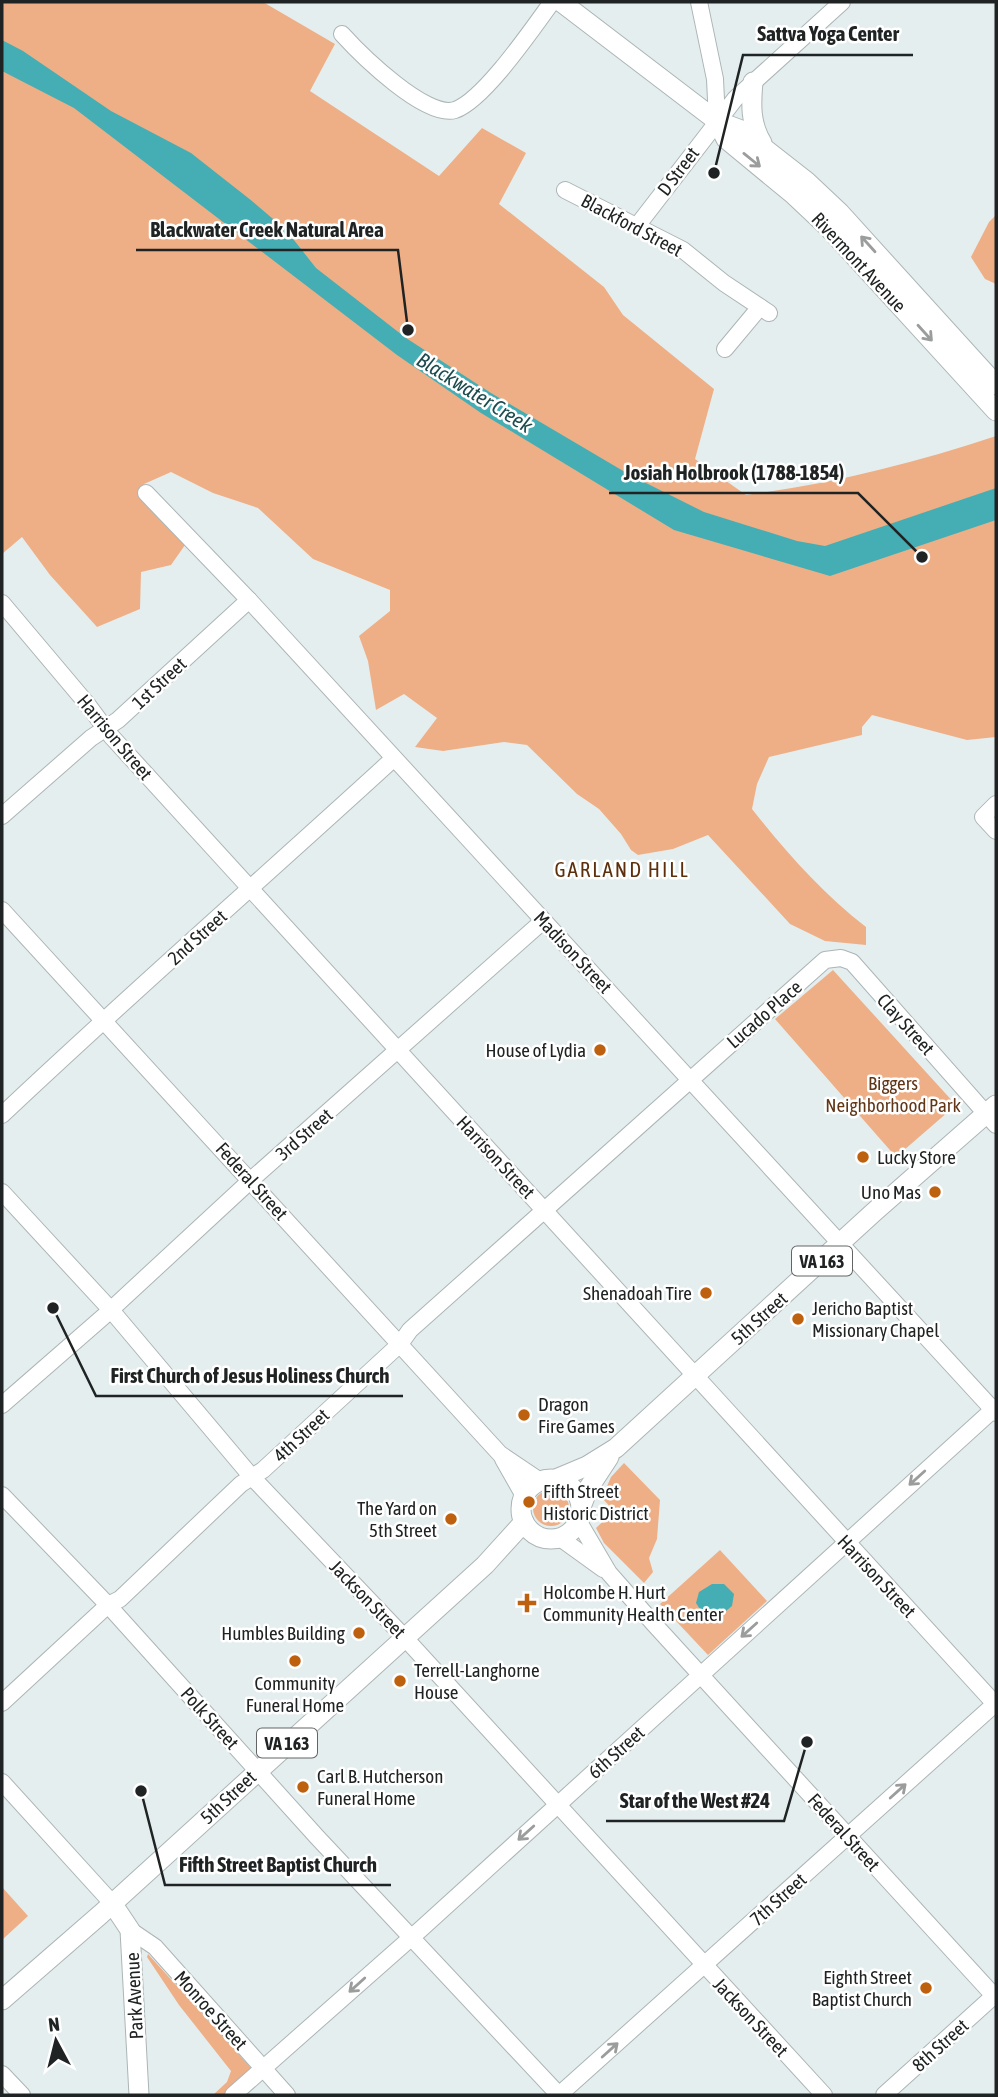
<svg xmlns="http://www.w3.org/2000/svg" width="998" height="2097" font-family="'Asap Condensed',sans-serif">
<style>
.green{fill:#eeaf86}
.water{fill:#44aeb4}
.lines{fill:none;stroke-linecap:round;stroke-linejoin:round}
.minor-casing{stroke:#acb5b5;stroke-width:18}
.major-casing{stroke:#acb5b5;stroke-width:21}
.minor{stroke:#fff;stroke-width:16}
.major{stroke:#fff;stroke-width:19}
.oneway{stroke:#9b9c9c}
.poi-dot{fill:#be610f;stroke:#fff;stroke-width:2.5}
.labels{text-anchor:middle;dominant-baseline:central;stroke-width:5;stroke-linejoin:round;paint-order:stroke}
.shield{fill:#fff;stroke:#636565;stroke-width:2}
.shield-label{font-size:18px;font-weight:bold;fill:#202323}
.street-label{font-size:19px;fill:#202323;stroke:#fff}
.poi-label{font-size:19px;fill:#202323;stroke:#fff;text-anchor:start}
.park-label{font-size:19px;fill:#613617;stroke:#fff}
.water-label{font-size:21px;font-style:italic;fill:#1d4b4e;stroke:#fff}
.neighbourhood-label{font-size:21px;letter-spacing:2px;fill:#5d300d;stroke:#fff}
.leader{fill:none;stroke:#202323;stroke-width:2.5}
.callout-dot{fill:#202323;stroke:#fff;stroke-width:2.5}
.callout-label{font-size:21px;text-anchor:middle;font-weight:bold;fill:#202323;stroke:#fff;stroke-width:5;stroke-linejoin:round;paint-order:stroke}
</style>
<rect width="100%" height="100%" fill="#e5eeef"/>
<g class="green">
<path d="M2 2H263L335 44 310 91 439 176 482 128 526 153 499 204 604 287 623 315 714 389 695 459 746 495C831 484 915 463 996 436V737L967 740 872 715 862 727V735L769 757 757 784 752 809C785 851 823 894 866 927V945L825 941 790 924 708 835 673 849 638 855 631 850 621 834 599 809 577 794 527 745 504 742 443 751 415 747 437 718 404 694 376 710 368 661 359 636 390 611V590L313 559 258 508 213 493 171 472 144 484 185 545 171 565 141 572 140 609 97 627 50 575 22 537 2 554Z"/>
<polygon points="996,215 996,284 985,279 971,257 989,222"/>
<polygon points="833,970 956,1105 896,1157 775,1019"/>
<polygon points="624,1463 660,1500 657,1539 649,1558 653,1572 644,1583 604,1543 596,1528 614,1511 602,1498 611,1477"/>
<circle cx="551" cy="1508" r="18"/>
<polygon points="720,1550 767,1601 708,1655 660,1604"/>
<polygon points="2,1887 28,1916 2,1940"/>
<polygon points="148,1954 253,2070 229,2095 213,2095 227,2082 231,2071 179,2005 147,1957"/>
</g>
<g class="water">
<polygon points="2,40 23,51 111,111 191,153 252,201 286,230 316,268 406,338 491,393 630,475 704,512 797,541 825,546 996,488 996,520 830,576 674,530 481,413 397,355 74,108 2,71"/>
<polygon points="712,1584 724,1584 734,1594 732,1606 720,1616 705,1617 696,1603 699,1592"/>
</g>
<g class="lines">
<g class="minor-casing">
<g id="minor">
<polyline points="699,2 715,79 717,121"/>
<path d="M342 34C361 55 426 119 455 110 484 100 533 28 552 2"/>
<polyline points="565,190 683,250 724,283 769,313"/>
<polyline points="637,226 735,99 842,2"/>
<polyline points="725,349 760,307"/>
<polyline points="146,493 249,600 996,1413"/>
<polyline points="2,603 88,705 111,736 996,1705"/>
<polyline points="996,804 983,817 996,831"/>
<polyline points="2,816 91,738 118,720 249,600"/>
<polyline points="2,910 500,1454 540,1481"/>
<path d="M2 1115C130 994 263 878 393 759"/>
<polyline points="2,1192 111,1310 251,1476 405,1638 824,2095"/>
<polyline points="2,1405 103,1317 251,1180 543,921"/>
<polyline points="503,1459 524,1496"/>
<polyline points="2,1495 108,1605 317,1837 559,2095 996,1703"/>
<polyline points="579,1522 609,1573 654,1624 996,1998"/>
<polyline points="560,1538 603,1569"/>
<polyline points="2,1703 108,1605 120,1599 241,1484 263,1470 400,1344 410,1330 825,960 841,958 852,962 996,1125"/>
<polyline points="2,1782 112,1903"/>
<polyline points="130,1930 155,1947 287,2095"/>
<polyline points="2,2074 22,2095"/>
<polyline points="233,2095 421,1929 996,1407"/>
<polyline points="884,2095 996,1994"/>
</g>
</g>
<g class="major-casing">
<g id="major">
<polyline points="561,2 717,121 741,130 806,181 840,213 996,385"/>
<path d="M753 82C751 104 750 123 762 143"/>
<polyline points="717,121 726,139 794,195 827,226 996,411"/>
<polyline points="556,1479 587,1466 616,1448 874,1212 996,1105"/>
<circle cx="551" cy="1509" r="30"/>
<polyline points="581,1507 588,1489 609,1457"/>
<polyline points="112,1903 130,1930 139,2095"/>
<polyline points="2,2000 101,1914 485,1565 524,1522"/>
</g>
</g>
<use href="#minor" class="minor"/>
<use href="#major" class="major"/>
</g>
<defs><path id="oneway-shaft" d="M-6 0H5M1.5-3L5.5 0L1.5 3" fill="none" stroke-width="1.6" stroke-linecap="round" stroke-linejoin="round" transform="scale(1.75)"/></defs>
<g class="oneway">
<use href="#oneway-shaft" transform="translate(752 160) rotate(39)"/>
<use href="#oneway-shaft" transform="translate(868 244) rotate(-132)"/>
<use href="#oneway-shaft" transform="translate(925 333) rotate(48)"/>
<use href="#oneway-shaft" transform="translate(917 1478) rotate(138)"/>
<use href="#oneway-shaft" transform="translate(749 1630) rotate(138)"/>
<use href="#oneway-shaft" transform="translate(898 1791) rotate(-42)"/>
<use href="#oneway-shaft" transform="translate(526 1833) rotate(138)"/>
<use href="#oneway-shaft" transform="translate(357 1985) rotate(138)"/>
<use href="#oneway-shaft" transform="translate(610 2050) rotate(-42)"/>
</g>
<g class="poi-dot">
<circle cx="600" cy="1050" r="7"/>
<circle cx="863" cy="1157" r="7"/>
<circle cx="935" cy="1192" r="7"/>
<circle cx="706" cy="1293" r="7"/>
<circle cx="798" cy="1319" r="7"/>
<circle cx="524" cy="1415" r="7"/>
<circle cx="529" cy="1502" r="7"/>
<circle cx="451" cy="1519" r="7"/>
<path d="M523.5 1592.5h7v7h7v7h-7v7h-7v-7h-7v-7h7z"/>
<circle cx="359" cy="1633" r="7"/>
<circle cx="295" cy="1661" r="7"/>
<circle cx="400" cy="1681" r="7"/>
<circle cx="303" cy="1787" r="7"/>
<circle cx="926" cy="1988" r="7"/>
</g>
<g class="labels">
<g class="shield">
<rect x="792" y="1246.5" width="60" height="29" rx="5"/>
<rect x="257" y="1728.5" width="60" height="29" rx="5"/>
</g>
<g class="shield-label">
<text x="822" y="1261">VA 163</text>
<text x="287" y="1743">VA 163</text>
</g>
<g class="street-label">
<text transform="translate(678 171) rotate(-53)">D Street</text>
<text transform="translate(632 225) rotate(28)">Blackford Street</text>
<text transform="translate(859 262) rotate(47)">Rivermont Avenue</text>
<text transform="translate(159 683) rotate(-43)">1st Street</text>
<text transform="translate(115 737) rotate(50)">Harrison Street</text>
<text transform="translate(197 937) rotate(-42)">2nd Street</text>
<text transform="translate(573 952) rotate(47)">Madison Street</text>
<text transform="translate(764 1014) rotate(-41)">Lucado Place</text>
<text transform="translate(906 1024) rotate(48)">Clay Street</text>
<text transform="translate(304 1134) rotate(-41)">3rd Street</text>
<text transform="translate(496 1157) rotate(47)">Harrison Street</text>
<text transform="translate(252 1181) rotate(48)">Federal Street</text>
<text transform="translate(759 1318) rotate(-42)">5th Street</text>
<text transform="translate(301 1435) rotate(-43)">4th Street</text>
<text transform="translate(877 1576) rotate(47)">Harrison Street</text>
<text transform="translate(368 1599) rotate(46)">Jackson Street</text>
<text transform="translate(210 1718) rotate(48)">Polk Street</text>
<text transform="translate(616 1752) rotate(-42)">6th Street</text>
<text transform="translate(228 1797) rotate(-43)">5th Street</text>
<text transform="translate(844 1832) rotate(48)">Federal Street</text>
<text transform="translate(778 1899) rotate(-42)">7th Street</text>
<text transform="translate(134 1996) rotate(-93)">Park Avenue</text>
<text transform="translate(211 2010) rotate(48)">Monroe Street</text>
<text transform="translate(751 2017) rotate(47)">Jackson Street</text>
<text transform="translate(940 2045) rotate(-42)">8th Street</text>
</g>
<g class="poi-label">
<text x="586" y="1050" text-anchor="end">House of Lydia</text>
<text x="877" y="1157">Lucky Store</text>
<text x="921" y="1192" text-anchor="end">Uno Mas</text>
<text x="692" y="1293" text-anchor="end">Shenadoah Tire</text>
<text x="812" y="1308">Jericho Baptist<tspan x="812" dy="22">Missionary Chapel</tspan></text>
<text x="538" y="1404">Dragon<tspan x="538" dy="22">Fire Games</tspan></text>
<text x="543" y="1491">Fifth Street<tspan x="543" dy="22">Historic District</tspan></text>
<text x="437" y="1508" text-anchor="end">The Yard on<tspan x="437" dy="22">5th Street</tspan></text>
<text x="543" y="1592">Holcombe H. Hurt<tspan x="543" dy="22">Community Health Center</tspan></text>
<text x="345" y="1633" text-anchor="end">Humbles Building</text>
<text x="414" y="1670">Terrell-Langhorne<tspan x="414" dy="22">House</tspan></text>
<text x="295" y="1683" text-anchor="middle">Community<tspan x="295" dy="22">Funeral Home</tspan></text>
<text x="317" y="1776">Carl B. Hutcherson<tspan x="317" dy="22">Funeral Home</tspan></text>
<text x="912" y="1977" text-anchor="end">Eighth Street<tspan x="912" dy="22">Baptist Church</tspan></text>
</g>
<g class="park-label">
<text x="893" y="1083">Biggers<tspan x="893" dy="22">Neighborhood Park</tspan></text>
</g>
<g class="water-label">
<text transform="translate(475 392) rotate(32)">Blackwater Creek</text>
</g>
<g class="neighbourhood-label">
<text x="622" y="869">GARLAND HILL</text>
</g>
</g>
<path class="leader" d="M714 173L743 55H913M408 330L398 250H136M922 557L858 493H609M53 1308L96 1396H403M807 1742L784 1821H606M141 1791L165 1885H391"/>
<g class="callout-dot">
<circle cx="714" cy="173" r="7"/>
<circle cx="408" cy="330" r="7"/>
<circle cx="922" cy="557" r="7"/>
<circle cx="53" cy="1308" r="7"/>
<circle cx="807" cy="1742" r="7"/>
<circle cx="141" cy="1791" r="7"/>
</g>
<g class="callout-label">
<text x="828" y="41">Sattva Yoga Center</text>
<text x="267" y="237">Blackwater Creek Natural Area</text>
<text x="734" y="480">Josiah Holbrook (1788-1854)</text>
<text x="250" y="1383">First Church of Jesus Holiness Church</text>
<text x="695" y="1808">Star of the West #24</text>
<text x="278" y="1872">Fifth Street Baptist Church</text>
</g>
<rect width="998" height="2097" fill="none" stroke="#202323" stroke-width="7"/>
<g transform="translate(56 2041) rotate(353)" stroke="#ffffff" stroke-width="5" paint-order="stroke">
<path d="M0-5L12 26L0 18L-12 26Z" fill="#202323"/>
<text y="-10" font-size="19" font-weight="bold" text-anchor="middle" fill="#202323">N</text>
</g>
</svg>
